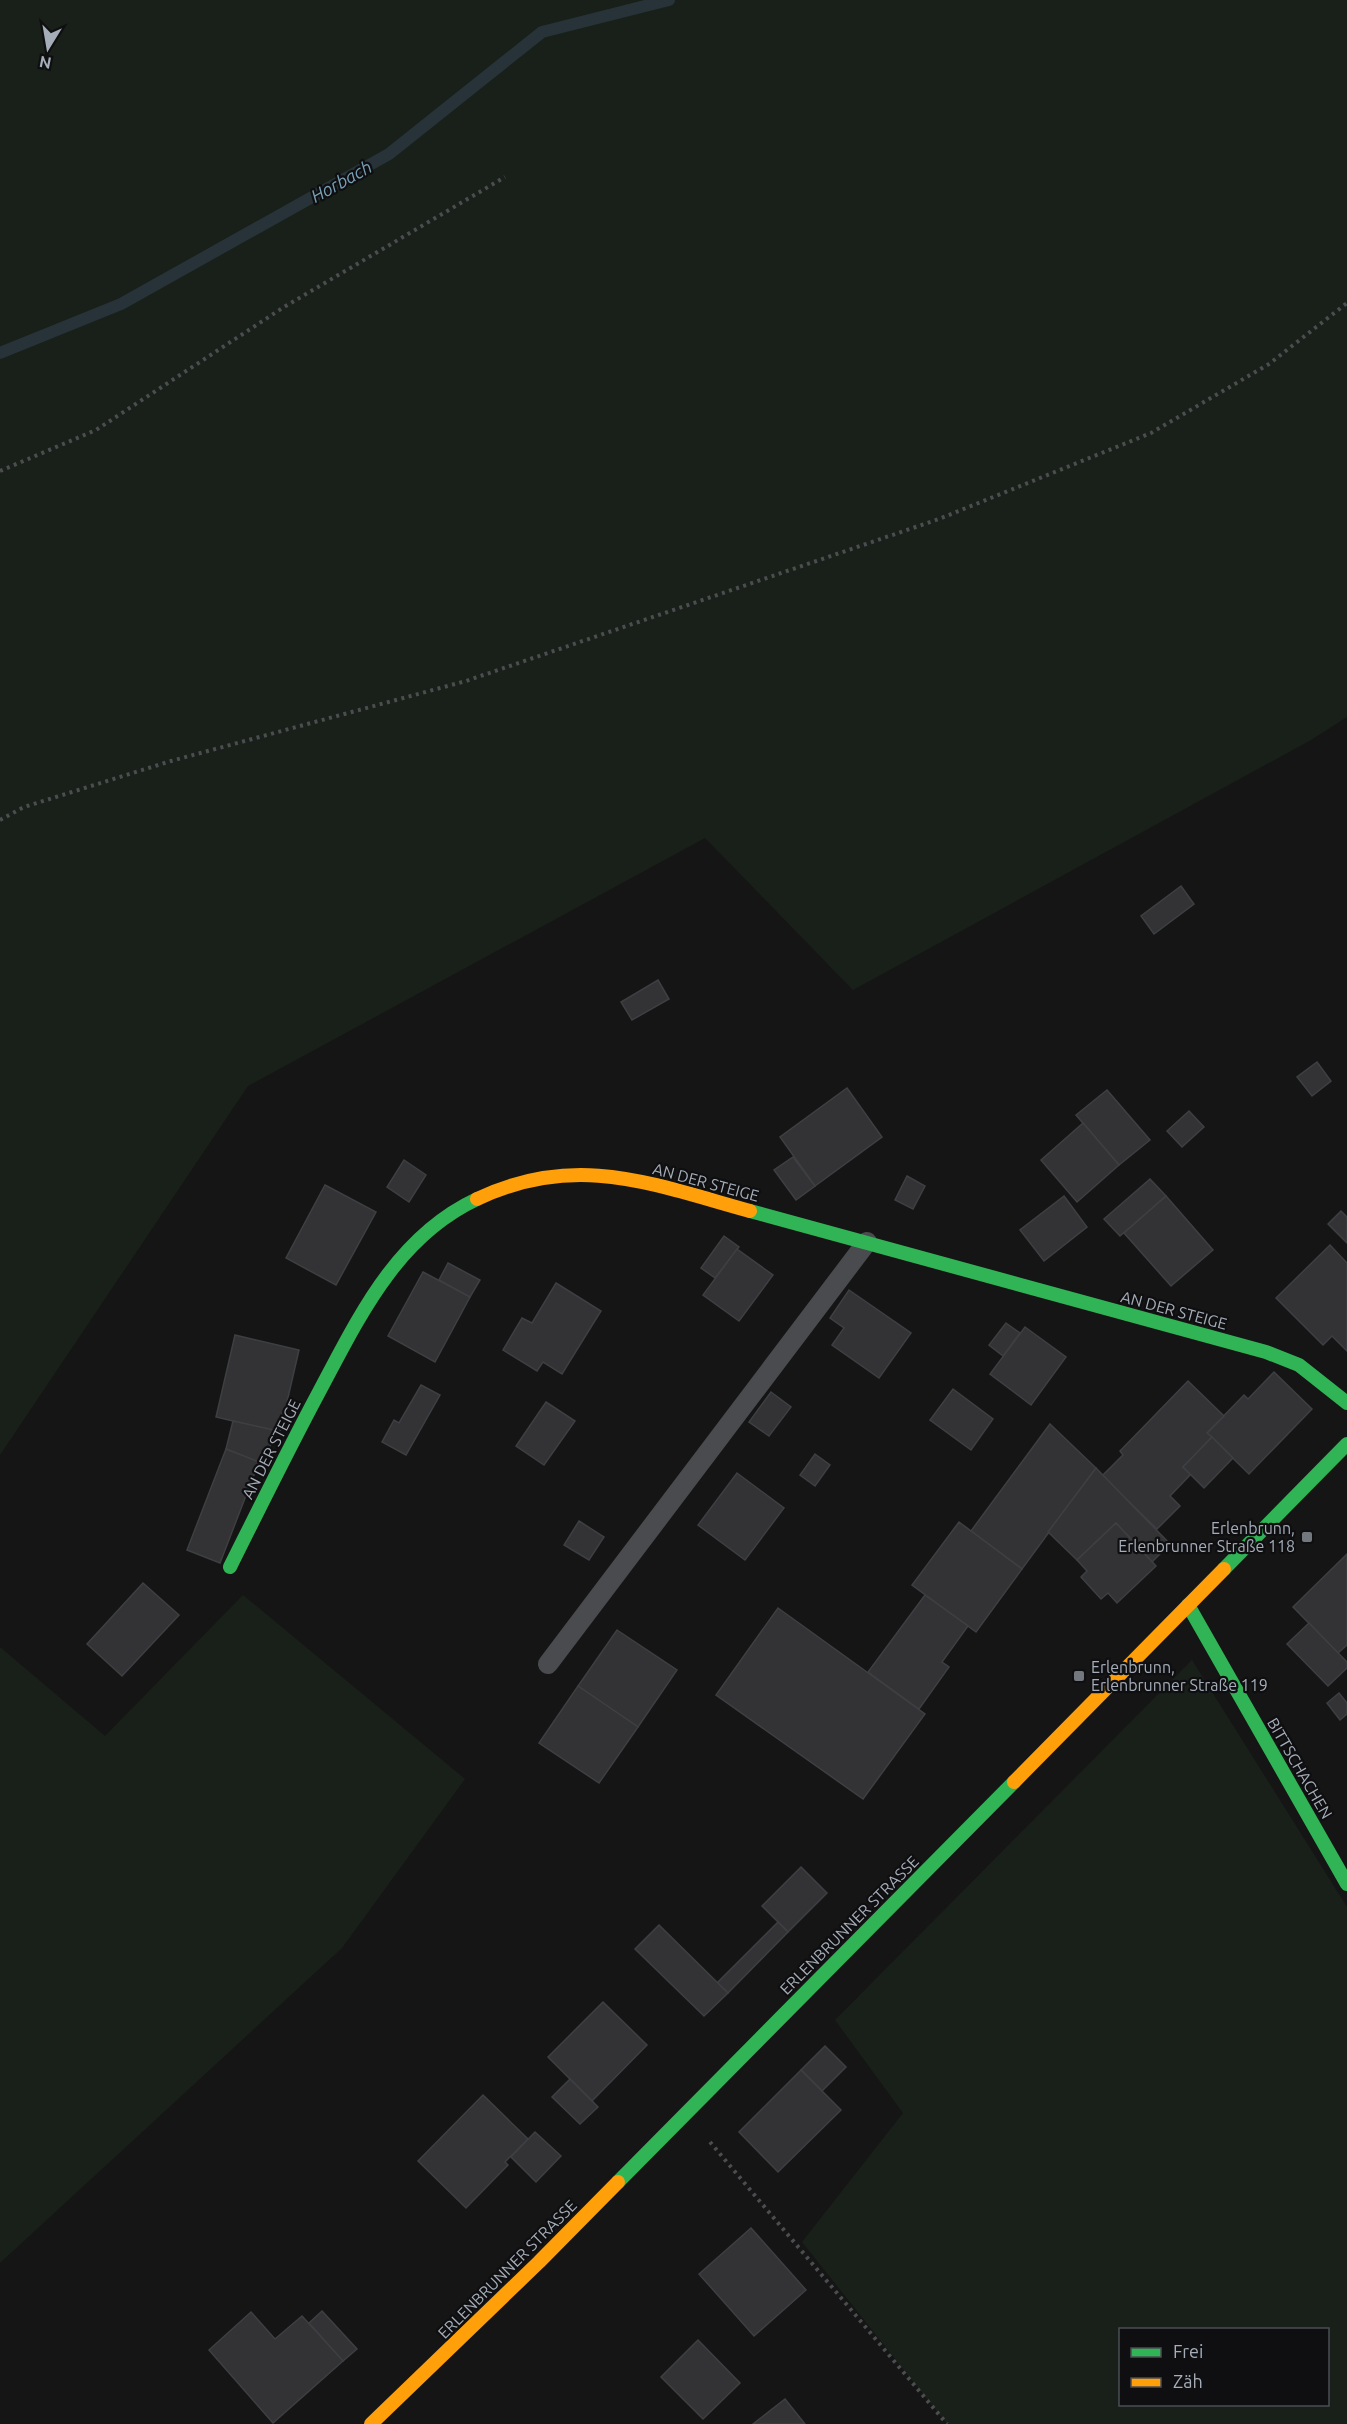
<svg xmlns="http://www.w3.org/2000/svg" width="1347" height="2424" font-family="Ubuntu,sans-serif">
<style>
.green{fill:#192019;fill-rule:evenodd}
.lines{fill:none;stroke-linecap:round;stroke-linejoin:round}
.stream{stroke:#273338;stroke-width:12}
.building{fill:#333335;stroke:#3d3f42;stroke-width:1.5}
.path{stroke:#4b4d50;stroke-width:4;stroke-dasharray:3 4.5;stroke-linecap:butt}
.lane{stroke:#494b4e;stroke-width:20}
.fast{stroke:#30b455;stroke-width:14}
.slow{stroke:#ff9f0a;stroke-width:14}
.poi-dot{fill:#73787f;stroke:#0f0f11;stroke-width:2}
.labels{text-anchor:middle;dominant-baseline:central;stroke-width:4.5;stroke-linejoin:round;paint-order:stroke}
.street-label{font-size:16px;fill:#a5adb8;stroke:#0f0f11}
.poi-label{font-size:16px;fill:#a5adb8;stroke:#0f0f11;text-anchor:end}
.water-label{font-size:18px;font-style:italic;fill:#78a1b6;stroke:#0f0f11}
</style>
<rect width="100%" height="100%" fill="#151515"/>
<g class="green">
<polygon points="0,0 1347,0 1347,717 1311,740 853,990 705,838 248,1086 0,1455"/>
<polygon points="243,1595 465,1779 342,1948 0,2263 0,1647 105,1736"/>
<path d="M1192 1660 1347 1907V2424H947L802 2242 903 2113 835 2020ZM1120 2330H1328V2404H1120Z"/>
</g>
<g class="lines">
<polyline class="stream" points="0,353 121,304 389,154 542,32 669,0"/>
</g>
<g class="building">
<polygon points="1181,886 1194,904 1154,934 1141,916"/>
<polygon points="658,980 669,999 632,1020 621,1002"/>
<polygon points="1317,1062 1331,1081 1312,1096 1297,1077"/>
<polygon points="847,1088 882,1137 815,1186 780,1137"/>
<polygon points="1107,1090 1150,1140 1119,1165 1076,1115"/>
<polygon points="1189,1111 1204,1127 1182,1147 1167,1131"/>
<polygon points="1083,1123 1119,1165 1077,1202 1041,1160"/>
<polygon points="793,1157 815,1186 796,1200 774,1170"/>
<polygon points="404,1160 426,1175 409,1202 387,1187"/>
<polygon points="907,1176 925,1186 913,1209 895,1200"/>
<polygon points="1150,1179 1166,1196 1120,1236 1104,1219"/>
<polygon points="325,1185 376,1212 336,1285 286,1258"/>
<polygon points="1064,1196 1087,1227 1044,1261 1020,1230"/>
<polygon points="1166,1196 1213,1250 1171,1286 1124,1233"/>
<polygon points="1341,1211 1347,1217 1347,1243 1328,1224"/>
<polygon points="724,1236 739,1247 715,1278 701,1268"/>
<polygon points="1330,1245 1347,1263 1347,1351 1332,1336 1323,1345 1276,1298"/>
<polygon points="737,1249 773,1275 739,1321 703,1295"/>
<polygon points="448,1263 480,1280 470,1297 439,1280"/>
<polygon points="423,1272 470,1297 435,1362 388,1336"/>
<polygon points="556,1283 601,1311 562,1374 543,1362 537,1371 503,1350 522,1318 532,1323"/>
<polygon points="849,1290 911,1333 879,1378 832,1345 844,1328 830,1318"/>
<polygon points="1006,1323 1020,1333 1003,1356 989,1345"/>
<polygon points="1025,1327 1066,1357 1031,1405 990,1374"/>
<polygon points="235,1335 299,1350 280,1432 216,1417"/>
<polygon points="1274,1372 1312,1409 1249,1474 1207,1433 1244,1395 1248,1399"/>
<polygon points="1188,1381 1224,1416 1207,1433 1212,1437 1183,1467 1191,1474 1170,1496 1180,1506 1157,1529 1102,1476 1123,1455 1120,1451"/>
<polygon points="421,1385 440,1395 406,1455 382,1442 394,1420 399,1423"/>
<polygon points="953,1389 993,1419 971,1450 930,1420"/>
<polygon points="771,1392 791,1407 769,1436 749,1422"/>
<polygon points="546,1402 575,1421 544,1465 516,1446"/>
<polygon points="233,1421 274,1430 266,1465 226,1449"/>
<polygon points="1050,1424 1096,1468 1022,1569 971,1531"/>
<polygon points="1212,1437 1233,1458 1204,1488 1183,1467"/>
<polygon points="226,1449 259,1462 220,1563 187,1550"/>
<polygon points="815,1454 830,1465 815,1486 800,1475"/>
<polygon points="1096,1468 1170,1544 1152,1562 1116,1523 1077,1560 1048,1532"/>
<polygon points="737,1473 784,1508 745,1560 698,1525"/>
<polygon points="579,1521 604,1537 589,1560 564,1545"/>
<polygon points="959,1522 1022,1569 976,1632 912,1585"/>
<polygon points="1116,1523 1156,1566 1117,1603 1108,1593 1101,1599 1081,1577 1087,1571 1077,1560"/>
<polygon points="1347,1554 1347,1645 1338,1653 1293,1607"/>
<polygon points="143,1583 179,1615 122,1676 87,1644"/>
<polygon points="925,1595 968,1626 942,1662 949,1667 919,1709 868,1672"/>
<polygon points="778,1608 925,1714 863,1799 716,1695"/>
<polygon points="1309,1623 1347,1662 1347,1668 1328,1686 1287,1644"/>
<polygon points="617,1630 677,1670 638,1727 578,1686"/>
<polygon points="578,1686 638,1727 599,1783 539,1743"/>
<polygon points="1339,1693 1347,1703 1347,1714 1340,1720 1327,1703"/>
<polygon points="801,1867 827,1893 788,1932 762,1906"/>
<polygon points="778,1922 788,1932 728,1993 717,1983"/>
<polygon points="659,1925 728,1993 704,2016 635,1949"/>
<polygon points="603,2002 647,2045 592,2101 548,2057"/>
<polygon points="825,2046 846,2067 822,2091 801,2070"/>
<polygon points="801,2070 841,2110 778,2172 739,2132"/>
<polygon points="570,2079 598,2107 580,2124 552,2097"/>
<polygon points="483,2095 528,2139 505,2162 508,2165 466,2208 418,2161"/>
<polygon points="535,2132 561,2156 536,2182 511,2157"/>
<polygon points="751,2228 806,2290 754,2336 699,2274"/>
<polygon points="322,2311 357,2349 343,2361 309,2323"/>
<polygon points="251,2312 275,2339 302,2316 343,2361 273,2423 209,2350"/>
<polygon points="698,2340 740,2383 703,2419 661,2377"/>
<polygon points="785,2399 805,2424 753,2424"/>
</g>
<g class="lines">
<g class="path">
<polyline points="0,471 96,430 284,307 505,177"/>
<polyline points="0,820 24,807 171,761 466,681 939,519 1151,433 1269,364 1347,303"/>
<polyline points="710,2142 947,2424"/>
</g>
<polyline class="lane" points="548,1664 867,1242"/>
<g class="fast">
<polyline points="750,1211 1266,1352 1299,1365 1347,1403"/>
<path d="M230 1567C259 1509 288 1450 319 1392 359 1317 396 1237 477 1199"/>
<polyline points="1224,1569 1347,1444"/>
<polyline points="1188,1605 1347,1884"/>
<polyline points="618,2182 1014,1782"/>
</g>
<g class="slow">
<path d="M477 1199C576 1152 652 1184 750 1211"/>
<polyline points="1014,1782 1224,1569"/>
<polyline points="371,2424 539,2262 618,2182"/>
</g>
</g>
<g class="poi-dot">
<rect x="1301" y="1531" width="12" height="12" rx="3"/>
<rect x="1073" y="1670" width="12" height="12" rx="3"/>
</g>
<g class="labels">
<g class="street-label">
<text transform="translate(706 1182) rotate(15)">AN DER STEIGE</text>
<text transform="translate(1174 1310) rotate(15)">AN DER STEIGE</text>
<text transform="translate(271 1449) rotate(-63)">AN DER STEIGE</text>
<text transform="translate(1300 1768) rotate(60)">BITTSCHACHEN</text>
<text transform="translate(849 1925) rotate(-45)">ERLENBRUNNER STRASSE</text>
<text transform="translate(507 2269) rotate(-45)">ERLENBRUNNER STRASSE</text>
</g>
<g class="poi-label">
<text x="1295" y="1528">Erlenbrunn,<tspan x="1295" dy="18">Erlenbrunner Straße 118</tspan></text>
<text x="1091" y="1667" text-anchor="start">Erlenbrunn,<tspan x="1091" dy="18">Erlenbrunner Straße 119</tspan></text>
</g>
<g class="water-label">
<text transform="translate(341 181) rotate(-29)">Horbach</text>
</g>
</g>
<rect x="1119" y="2328" width="210" height="78" fill="#0f0f11" stroke="#4b4e54" stroke-width="1.5"/>
<rect x="1131" y="2348" width="30" height="9" fill="#30b455" stroke="#4b4e54" stroke-width="1.5"/>
<text x="1173" y="2358" font-size="18" fill="#a5adb8">Frei</text>
<rect x="1131" y="2378" width="30" height="9" fill="#ff9f0a" stroke="#4b4e54" stroke-width="1.5"/>
<text x="1173" y="2388" font-size="18" fill="#a5adb8">Zäh</text>
<g transform="translate(48 48) rotate(191)" stroke="#0f0f11" stroke-width="4.5" paint-order="stroke">
<path d="M0-4.5L10 22L0 15L-10 22Z" fill="#a5adb8"/>
<text y="-9" font-size="16" font-weight="bold" text-anchor="middle" fill="#a5adb8">N</text>
</g>
</svg>
